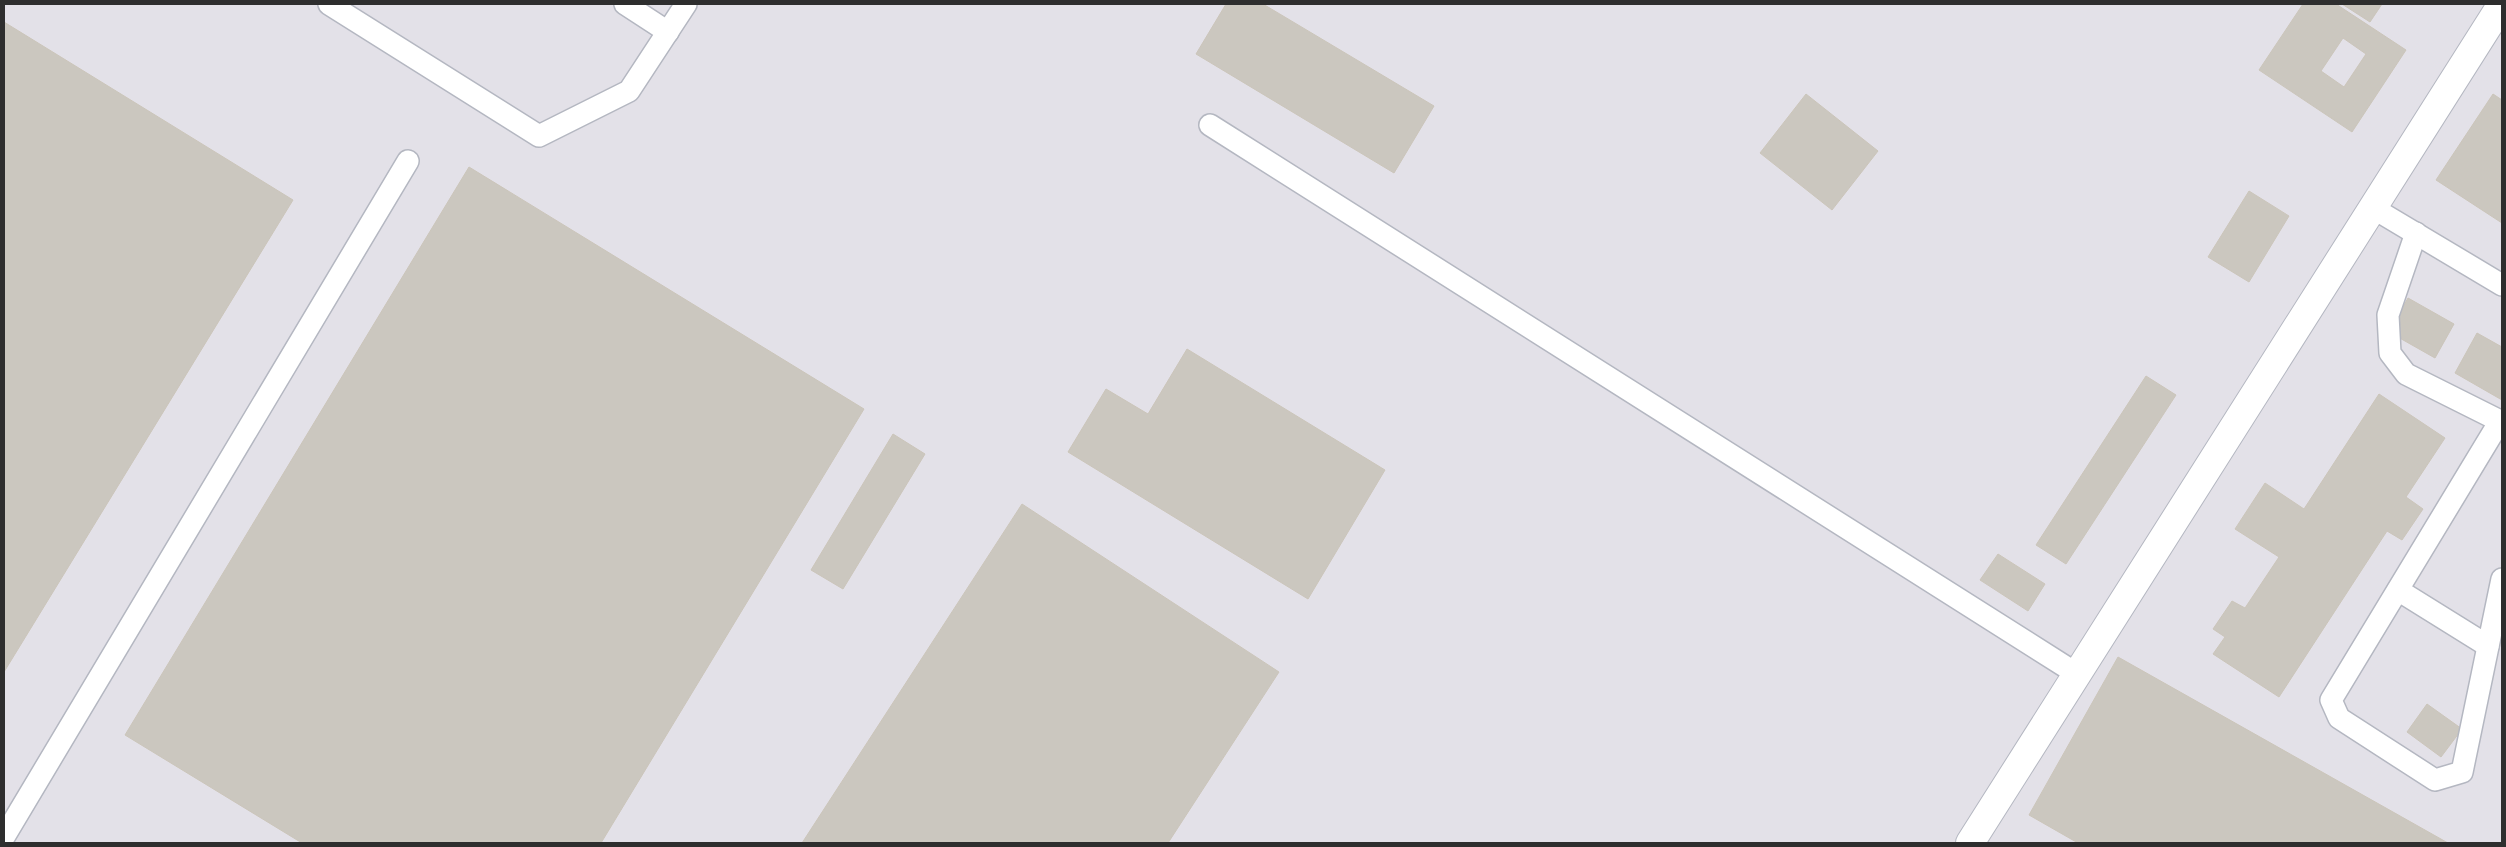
<svg xmlns="http://www.w3.org/2000/svg" width="2506" height="847" font-family="Overpass,sans-serif">
<style>
.industrial{fill:#e3e1e8}
.building{fill:#cbc7bf;stroke:#cbc5ba;fill-rule:evenodd}
.lines{fill:none;stroke-linecap:round;stroke-linejoin:round}
.lane-casing{stroke:#b4b7c1;stroke-width:24}
.street-casing{stroke:#b4b7c1;stroke-width:30}
.lane{stroke:#fff;stroke-width:21}
.street{stroke:#fff;stroke-width:28}
</style>
<rect width="100%" height="100%" fill="#efe9e1"/>
<rect class="industrial" x="4" y="4" width="2498" height="839"/>
<g class="building">
<polygon points="1226,4 1263,4 1434,106 1394,173 1196,54"/>
<path d="M2303 4H2336L2406 50 2352 132 2259 70ZM2343 38 2366 54 2344 87 2321 71Z"/>
<polygon points="2342,4 2382,4 2370,22"/>
<polygon points="4,22 293,200 4,672"/>
<polygon points="1806,94 1878,151 1832,210 1760,153"/>
<polygon points="2493,94 2502,100 2502,223 2436,180"/>
<polygon points="469,167 864,409 601,843 302,843 125,735"/>
<polygon points="2249,191 2289,216 2249,282 2208,257"/>
<polygon points="2408,298 2454,324 2435,358 2389,332"/>
<polygon points="2477,333 2502,347 2502,400 2455,373"/>
<polygon points="1187,349 1385,470 1308,599 1068,452 1106,389 1148,414"/>
<polygon points="2146,376 2176,395 2066,564 2036,545"/>
<polygon points="2379,394 2445,438 2406,497 2423,509 2402,540 2387,531 2279,697 2213,654 2225,637 2213,629 2232,601 2245,608 2279,557 2235,529 2265,483 2304,509"/>
<polygon points="893,434 925,454 843,589 811,570"/>
<polygon points="1022,504 1279,672 1168,843 802,843"/>
<polygon points="1998,554 2045,584 2028,611 1980,580"/>
<polygon points="2118,657 2448,843 2078,843 2029,815"/>
<polygon points="2427,704 2462,729 2441,757 2407,732"/>
</g>
<g class="lines">
<g class="lane-casing">
<g id="lane">
<polyline points="329,4 539,136 629,91 686,4"/>
<polyline points="625,4 668,32"/>
<polyline points="1210,125 2077,674"/>
<polyline points="2373,208 2502,285"/>
<polyline points="2416,233 2388,315 2390,353 2406,374 2500,421 2502,424"/>
<polyline points="2500,421 2331,700 2339,718 2435,780 2462,772 2502,579"/>
<polyline points="2398,590 2488,646"/>
<polyline points="4,837 408,161"/>
</g>
</g>
<g class="street-casing">
<polyline id="street" points="1970,843 2502,4"/>
</g>
<use href="#lane" class="lane"/>
<use href="#street" class="street"/>
</g>
<rect width="2506" height="847" fill="none" stroke="#2e2e2e" stroke-width="10"/>
</svg>
